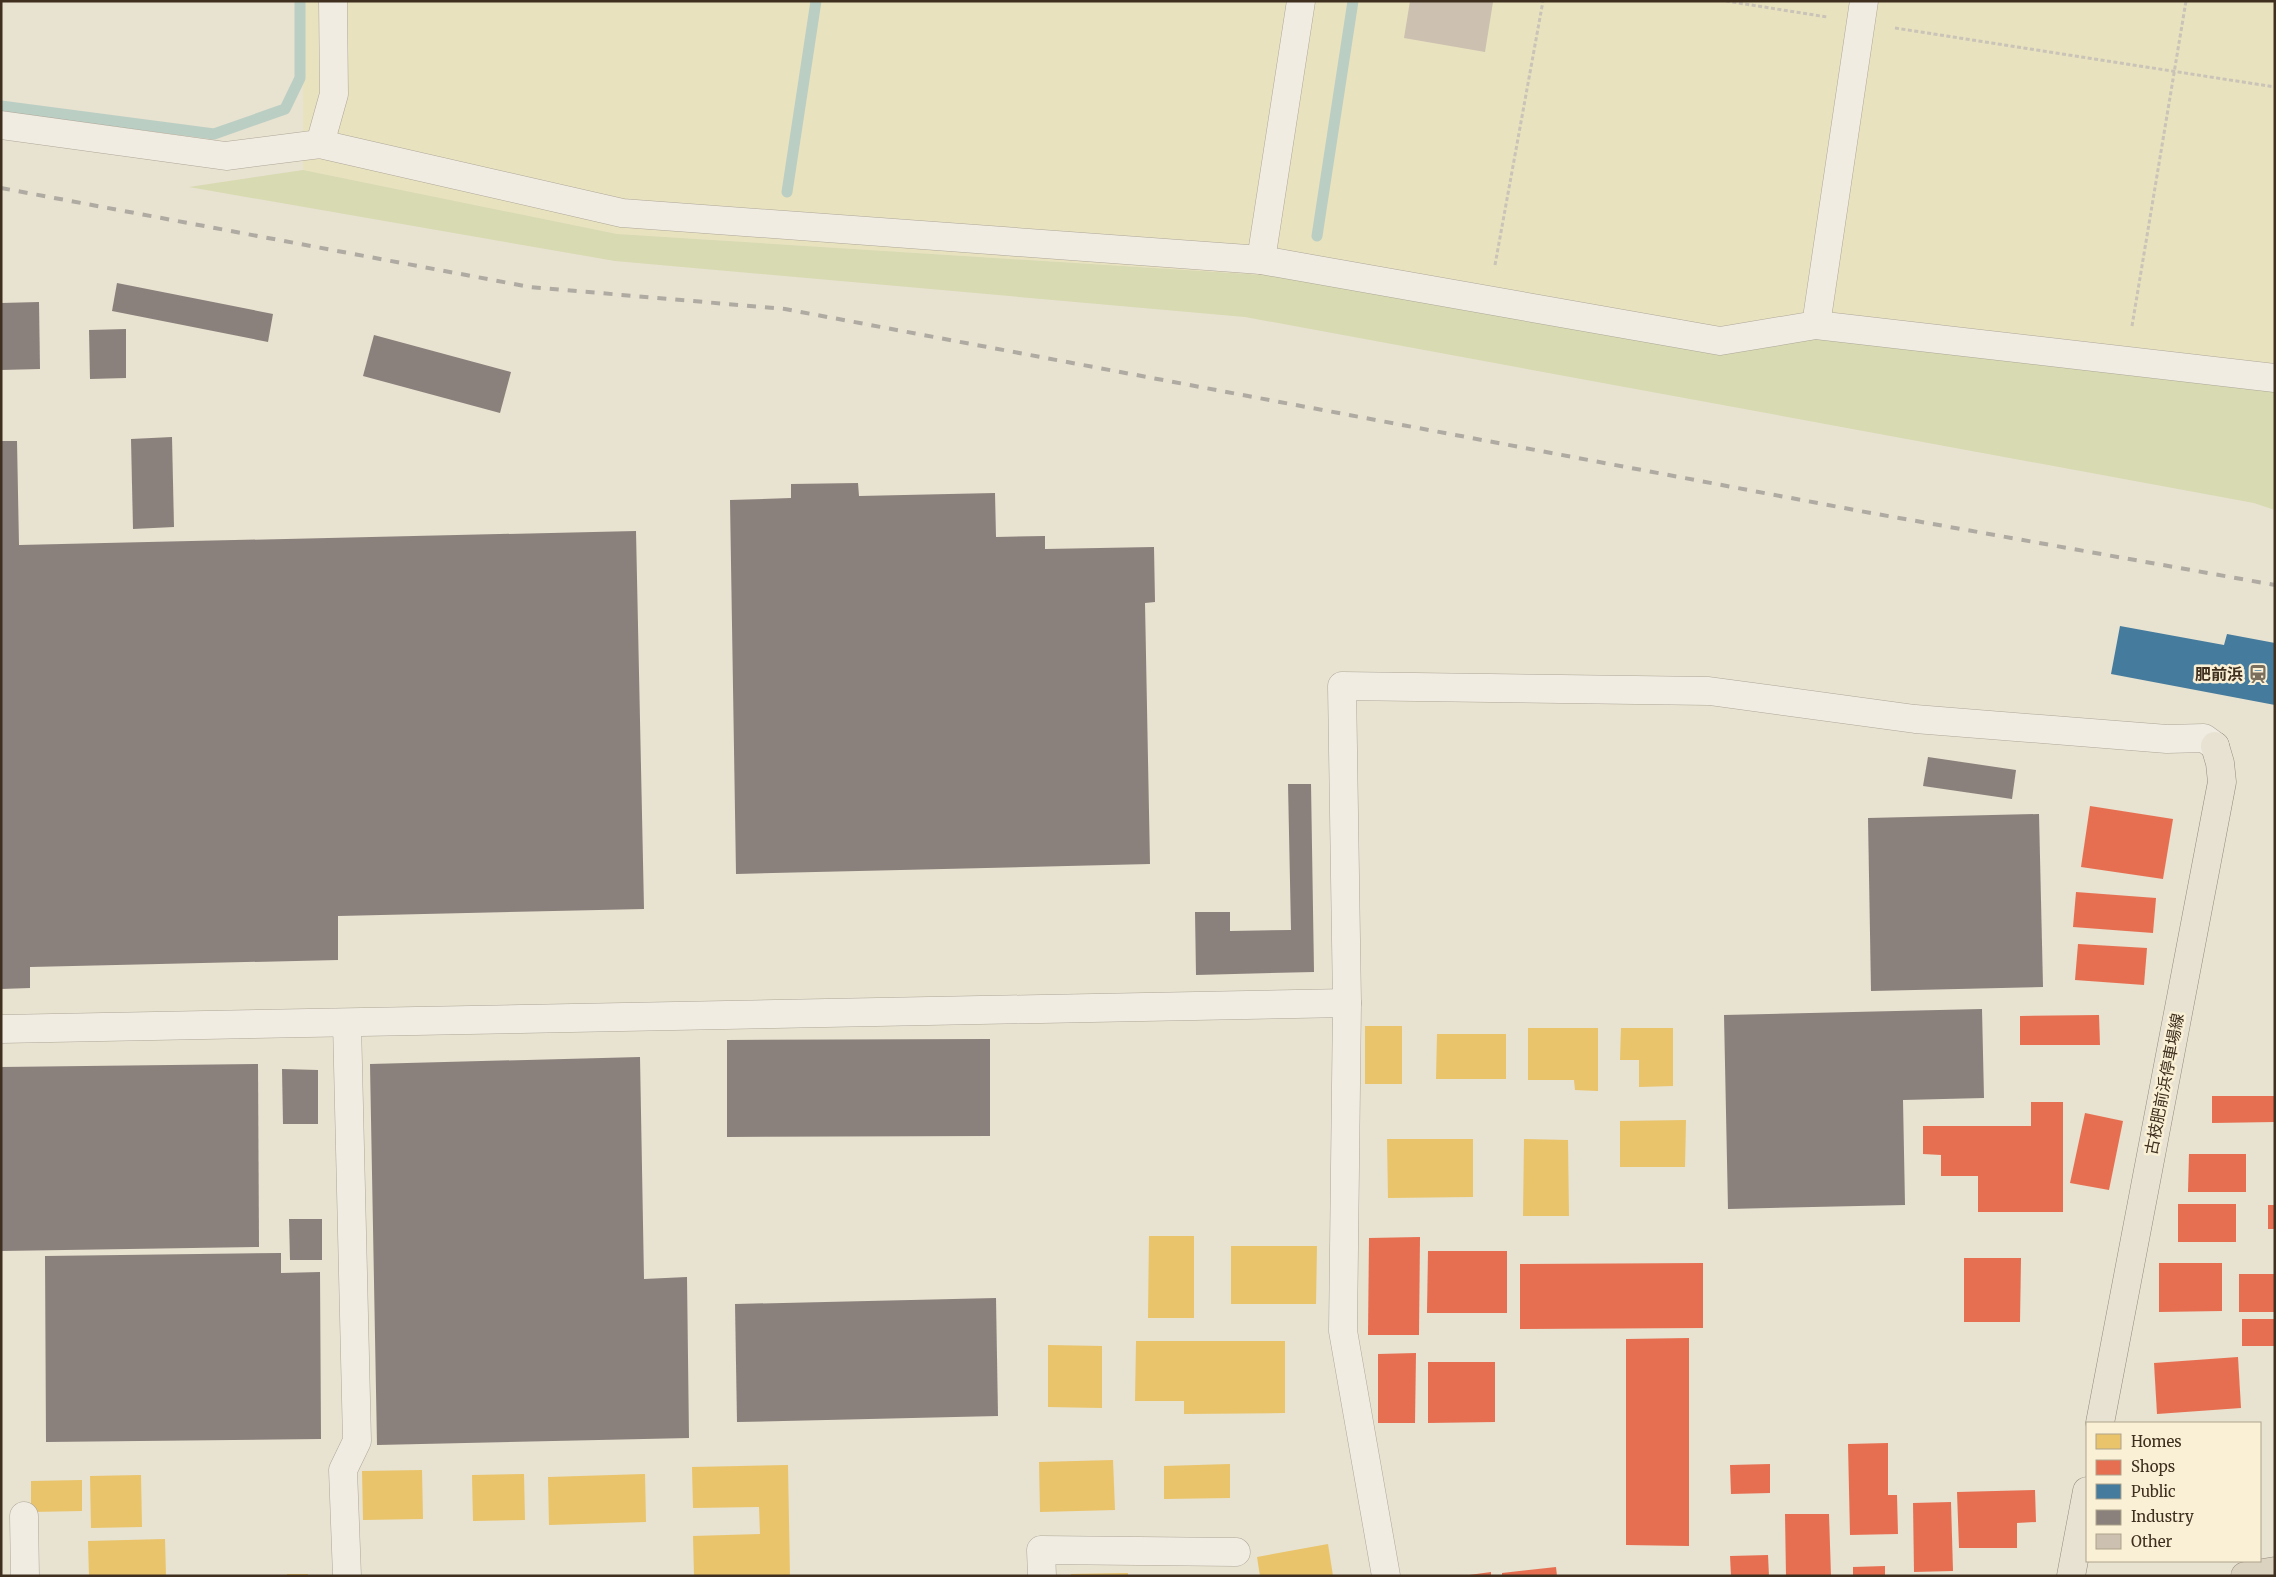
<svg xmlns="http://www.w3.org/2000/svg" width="2276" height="1577" font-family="Merriweather,'Noto Sans JP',serif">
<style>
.farmland{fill:#e9e2bf}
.green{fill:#d8dab1}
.homes{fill:#e9c46a}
.shops{fill:#e76f51}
.public{fill:#457b9d}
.industry{fill:#8a817c}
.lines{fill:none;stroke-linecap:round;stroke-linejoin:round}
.stream{stroke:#bacec3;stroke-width:11}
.building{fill:#ccc0b0}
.minor-casing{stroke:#aea798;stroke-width:29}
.major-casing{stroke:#938c7f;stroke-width:29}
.highway-casing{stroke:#938c7f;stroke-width:29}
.path{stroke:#c9c3b8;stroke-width:3;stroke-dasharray:4 2.5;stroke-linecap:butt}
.minor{stroke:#f0ece2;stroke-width:28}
.major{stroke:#e8e2d3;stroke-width:28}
.highway{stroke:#dcd2c0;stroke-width:28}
.rail{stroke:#afaba2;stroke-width:4;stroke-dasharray:9 9;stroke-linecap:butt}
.labels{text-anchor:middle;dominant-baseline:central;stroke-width:5;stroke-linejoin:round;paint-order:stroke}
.poi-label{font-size:16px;font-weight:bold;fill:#3f2f1e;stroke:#f9f0d6;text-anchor:end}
.street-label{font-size:16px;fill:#3f2f1e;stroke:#f9f0d6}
</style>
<rect width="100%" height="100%" fill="#e8e2d0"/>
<polygon class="farmland" points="303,1 2275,1 2275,389 1719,354 1278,276 617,234 303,170"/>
<polygon class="green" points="303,170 617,234 1278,276 1719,354 1821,336 2275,389 2275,510 2254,503 1245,317 615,261 189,187"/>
<g class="homes">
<rect x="1365" y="1026" width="37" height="58"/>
<polygon points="1528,1028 1598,1028 1598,1091 1575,1090 1574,1080 1528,1080"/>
<polygon points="1621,1028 1673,1028 1673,1086 1639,1087 1639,1060 1620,1060"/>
<polygon points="1437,1034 1506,1034 1506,1079 1436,1079"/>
<polygon points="1686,1120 1685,1167 1620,1167 1620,1121"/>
<polygon points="1387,1139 1473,1139 1473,1197 1388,1198"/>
<polygon points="1524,1139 1568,1140 1569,1216 1523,1216"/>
<polygon points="1149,1236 1194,1236 1194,1318 1148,1318"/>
<polygon points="1231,1246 1317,1246 1316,1304 1231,1304"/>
<polygon points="1136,1341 1285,1341 1285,1413 1184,1414 1184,1401 1135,1401"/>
<polygon points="1048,1345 1102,1346 1102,1408 1048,1407"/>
<polygon points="1113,1460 1115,1510 1040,1512 1039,1462"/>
<polygon points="1230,1464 1230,1498 1164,1499 1164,1466"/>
<polygon points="788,1465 790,1576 694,1576 693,1536 760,1534 759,1507 693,1508 692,1467"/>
<polygon points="422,1470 423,1519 363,1520 362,1471"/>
<polygon points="524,1474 525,1520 473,1521 472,1475"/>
<polygon points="645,1474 646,1522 549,1525 548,1477"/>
<polygon points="141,1475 142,1527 91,1528 90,1476"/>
<polygon points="82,1480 82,1511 31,1512 31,1481"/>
<polygon points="165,1539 166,1576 89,1576 88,1541"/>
<polygon points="1328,1544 1333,1576 1260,1576 1257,1557"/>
<polygon points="1128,1573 1128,1576 1071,1576 1071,1574"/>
<rect x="287" y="1574" width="21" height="2"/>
</g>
<g class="shops">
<polygon points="2090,806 2173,819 2163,879 2081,867"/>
<polygon points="2076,892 2156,898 2153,933 2073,927"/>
<polygon points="2078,944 2147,948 2144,985 2075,980"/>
<polygon points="2099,1015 2100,1045 2020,1045 2020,1016"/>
<polygon points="2212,1096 2275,1096 2275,1122 2212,1123"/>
<polygon points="2031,1102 2063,1102 2063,1212 1978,1212 1978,1176 1941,1176 1941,1155 1923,1154 1923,1126 2031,1126"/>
<polygon points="2085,1113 2123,1121 2109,1190 2070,1183"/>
<polygon points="2189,1154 2246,1154 2246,1192 2188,1192"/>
<rect x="2178" y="1204" width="58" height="38"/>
<rect x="2268" y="1205" width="7" height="24"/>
<polygon points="1420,1237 1419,1335 1368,1335 1369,1238"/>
<polygon points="1428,1251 1507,1251 1507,1313 1427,1313"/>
<polygon points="1964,1258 2021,1258 2020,1322 1964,1322"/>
<polygon points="1703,1263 1703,1328 1520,1329 1520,1264"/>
<polygon points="2159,1263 2222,1263 2222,1311 2159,1312"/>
<rect x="2239" y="1274" width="36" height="38"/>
<rect x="2242" y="1319" width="33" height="27"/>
<polygon points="1689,1338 1689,1546 1626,1545 1626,1339"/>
<polygon points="1416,1353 1415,1423 1378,1423 1378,1354"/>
<polygon points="2238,1357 2241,1408 2157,1414 2154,1363"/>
<polygon points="1428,1362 1495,1362 1495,1422 1428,1423"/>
<polygon points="1888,1443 1888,1495 1897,1495 1898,1534 1850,1535 1848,1444"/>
<polygon points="1770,1464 1770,1493 1731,1494 1730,1465"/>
<polygon points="2035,1490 2036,1522 2017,1523 2017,1548 1959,1548 1957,1492"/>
<polygon points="1951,1502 1953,1571 1914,1572 1913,1503"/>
<polygon points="1785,1514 1829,1514 1831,1576 1786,1576"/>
<polygon points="1768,1555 1769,1576 1731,1576 1730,1556"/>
<polygon points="1885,1566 1885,1576 1853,1576 1853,1567"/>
<polygon points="1556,1567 1557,1576 1502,1576 1502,1573"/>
<polygon points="1491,1572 1491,1576 1469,1576 1469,1575"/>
</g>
<polygon class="public" points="2120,626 2224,645 2227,634 2275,643 2275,705 2111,674"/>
<g class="industry">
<polygon points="117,283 273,314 268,342 112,311"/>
<polygon points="39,302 40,369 1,370 1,303"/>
<polygon points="126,329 126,378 90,379 89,330"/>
<polygon points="374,335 511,372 500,413 363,376"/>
<polygon points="172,437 174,527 133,529 131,439"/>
<polygon points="1,441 17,441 19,545 636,531 644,909 338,916 338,960 30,967 30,988 1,989"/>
<polygon points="858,483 859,496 995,493 996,537 1045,536 1045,549 1154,547 1155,602 1145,603 1150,864 736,874 730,500 791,498 791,484"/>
<polygon points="1928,757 2016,770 2012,799 1923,786"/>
<polygon points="1288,784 1311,784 1314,972 1196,975 1195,912 1230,912 1230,931 1291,930"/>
<polygon points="2039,814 2043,987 1871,991 1868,818"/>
<polygon points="1982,1009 1984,1098 1903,1100 1905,1205 1728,1209 1724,1015"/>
<polygon points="990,1039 990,1136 727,1137 727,1040"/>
<polygon points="640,1057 644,1279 687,1277 689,1438 377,1445 370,1064"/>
<polygon points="258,1064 259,1247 1,1251 1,1067"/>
<polygon points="282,1069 318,1070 318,1124 283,1124"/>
<polygon points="289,1219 322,1219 322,1260 290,1260"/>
<polygon points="281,1253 281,1273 320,1272 321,1439 46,1442 45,1256"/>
<polygon points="996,1298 998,1416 737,1422 735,1304"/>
</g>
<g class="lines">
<g class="stream">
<polyline points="1,106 214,134 285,109 300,78 300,1"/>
<polyline points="787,192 816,1"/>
<polyline points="1317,236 1353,1"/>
</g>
</g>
<polygon class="building" points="1410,1 1493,2 1485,52 1404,38"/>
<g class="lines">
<g class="minor-casing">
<g id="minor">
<polyline points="1,125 226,156 320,144 622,213 1261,260 1720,341 1816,325 2275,378"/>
<polyline points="320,144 334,94 333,1"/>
<polyline points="1261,260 1301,1"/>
<polyline points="1816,325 1864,1"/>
<polyline points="347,1023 357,1441 343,1470 347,1576"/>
<polyline points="1,1029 1347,1003"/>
<polyline points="24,1516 25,1576"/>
<polyline points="1042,1576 1041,1550 1236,1552"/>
<polyline points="1386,1576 1343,1331 1347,1003 1342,686 1709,691 1915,719 2167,739 2204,738 2215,746"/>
</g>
</g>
<g class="major-casing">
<g id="major">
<polyline points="2100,1423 2222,782 2220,763 2215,746"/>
<polyline points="2071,1576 2087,1491"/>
</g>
</g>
<g class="highway-casing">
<polyline id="highway" points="2245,1576 2275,1571"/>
</g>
<g class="path">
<polyline points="1726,1 1827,17"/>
<polyline points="1895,28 2275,87"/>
<polyline points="1495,265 1543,1"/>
<polyline points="2132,326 2186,1"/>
</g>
<use href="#minor" class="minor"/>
<use href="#major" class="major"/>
<use href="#highway" class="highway"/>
<polyline class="rail" points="1,188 530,287 785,309 1860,511 2275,585"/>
</g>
<defs>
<g id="station-bare" transform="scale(1.5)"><path d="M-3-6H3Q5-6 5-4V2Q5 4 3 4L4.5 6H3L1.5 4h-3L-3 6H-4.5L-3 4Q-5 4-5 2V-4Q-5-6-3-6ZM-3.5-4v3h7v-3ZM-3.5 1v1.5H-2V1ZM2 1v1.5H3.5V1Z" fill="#7a6e5c" stroke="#f9f0d6" stroke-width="2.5" paint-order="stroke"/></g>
</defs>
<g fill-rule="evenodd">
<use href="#station-bare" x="2258" y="674"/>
</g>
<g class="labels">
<g class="poi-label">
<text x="2243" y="674">肥前浜</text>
</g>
<g class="street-label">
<text transform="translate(2164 1084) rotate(-79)">古枝肥前浜停車場線</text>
</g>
</g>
<rect width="2276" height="1577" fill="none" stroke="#3f2f1e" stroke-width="5"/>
<rect x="2086" y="1422" width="175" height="140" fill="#f9f0d6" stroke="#afa38c"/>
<rect x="2096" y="1434" width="25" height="15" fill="#e9c46a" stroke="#afa38c"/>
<text x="2131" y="1447" font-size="15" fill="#3f2f1e">Homes</text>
<rect x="2096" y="1460" width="25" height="15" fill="#e76f51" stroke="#afa38c"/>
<text x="2131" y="1472" font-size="15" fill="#3f2f1e">Shops</text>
<rect x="2096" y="1484" width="25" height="15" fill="#457b9d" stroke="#afa38c"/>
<text x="2131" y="1497" font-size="15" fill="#3f2f1e">Public</text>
<rect x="2096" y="1510" width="25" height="15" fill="#8a817c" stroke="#afa38c"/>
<text x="2131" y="1522" font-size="15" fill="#3f2f1e">Industry</text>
<rect x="2096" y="1534" width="25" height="15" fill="#ccc0b0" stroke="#afa38c"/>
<text x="2131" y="1547" font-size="15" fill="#3f2f1e">Other</text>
</svg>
